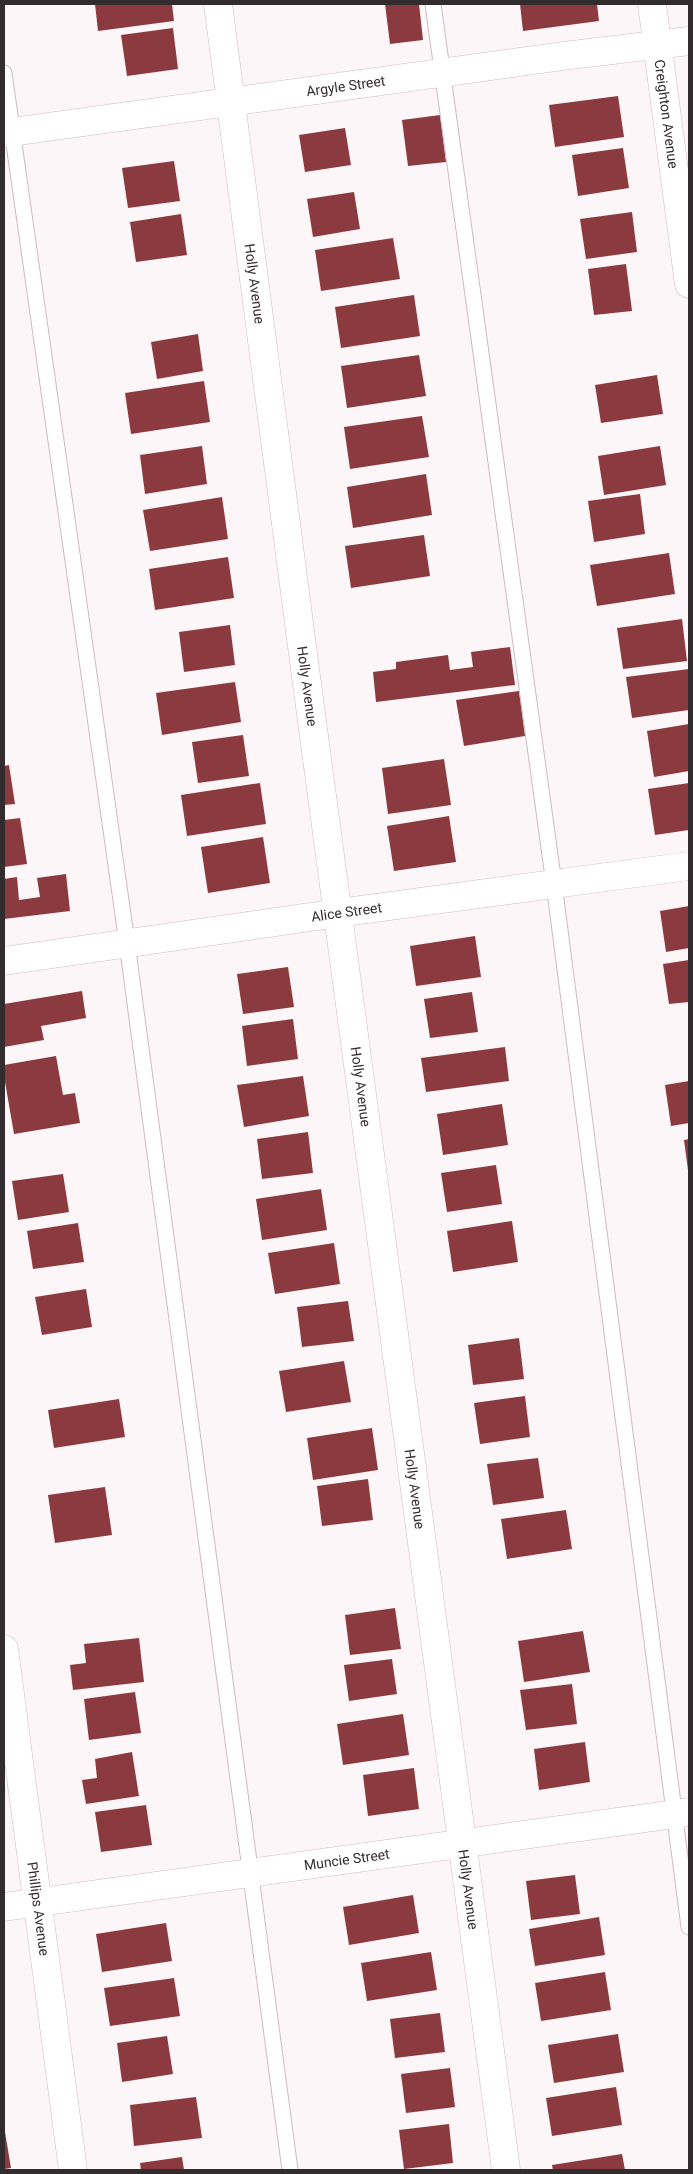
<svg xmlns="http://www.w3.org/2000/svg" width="693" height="2174" font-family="Roboto,sans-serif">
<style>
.building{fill:#8b3a3f}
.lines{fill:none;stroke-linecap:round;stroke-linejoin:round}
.lane-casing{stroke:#cdbbc4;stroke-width:17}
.street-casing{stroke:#cdbbc4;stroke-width:29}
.secondary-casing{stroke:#cdbbc4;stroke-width:29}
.lane{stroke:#fff;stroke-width:15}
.street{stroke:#fff;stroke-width:28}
.secondary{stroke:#fff;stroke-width:28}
.labels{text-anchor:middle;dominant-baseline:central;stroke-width:5;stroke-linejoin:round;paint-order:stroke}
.street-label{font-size:14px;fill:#332c2f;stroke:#fff}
</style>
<rect width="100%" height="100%" fill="#fdf6f9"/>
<g class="building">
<polygon points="95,4 172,4 174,21 98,31"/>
<polygon points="385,4 419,4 423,40 390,44"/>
<polygon points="520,4 597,4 599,21 523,31"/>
<polygon points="173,28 178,69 127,76 121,35"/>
<polygon points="618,96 624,137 555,147 549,105"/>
<polygon points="440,115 446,162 408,166 402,120"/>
<polygon points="345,128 351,165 305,172 299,135"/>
<polygon points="623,148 629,188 578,196 572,155"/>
<polygon points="174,161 180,201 128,208 122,168"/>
<polygon points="354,192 360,229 313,237 307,199"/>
<polygon points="632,212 637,252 586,259 580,219"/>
<polygon points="181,214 187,255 136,262 130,222"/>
<polygon points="393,238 400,279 321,291 315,250"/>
<polygon points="626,264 632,311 594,315 588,269"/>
<polygon points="414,295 420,336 341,348 335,307"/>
<polygon points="198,334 203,371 157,379 151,342"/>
<polygon points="419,355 426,396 347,408 341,366"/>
<polygon points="657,375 663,414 601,423 595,385"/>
<polygon points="204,381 210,422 131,434 125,393"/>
<polygon points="422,416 429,457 350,469 344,427"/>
<polygon points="202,446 207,484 145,494 140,455"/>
<polygon points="660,446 666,485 604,495 598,456"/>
<polygon points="426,474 432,515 353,528 347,487"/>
<polygon points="640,494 645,534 594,542 588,501"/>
<polygon points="222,497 228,539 150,551 143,510"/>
<polygon points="424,535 430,576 351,588 345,546"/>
<polygon points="669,553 675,594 597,606 590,565"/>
<polygon points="228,557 234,598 155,610 149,569"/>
<polygon points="682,619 687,661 623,669 617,628"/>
<polygon points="230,625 235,665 184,672 179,632"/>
<polygon points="510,647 515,685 376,702 373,672 396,669 396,662 448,655 450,670 473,667 471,652"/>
<polygon points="689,669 689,710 632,718 626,677"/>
<polygon points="235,682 241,722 162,735 156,693"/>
<polygon points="519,691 525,736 464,746 456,700"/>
<polygon points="689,724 689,771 654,777 647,731"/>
<polygon points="243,735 249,776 198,783 192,742"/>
<polygon points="444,759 451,805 388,814 382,768"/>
<polygon points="9,765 15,804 4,805 4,766"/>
<polygon points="260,783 266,824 187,836 181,795"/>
<polygon points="689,783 689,830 655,835 648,789"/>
<polygon points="449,816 456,862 394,871 387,826"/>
<polygon points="20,818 27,864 4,867 4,820"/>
<polygon points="263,837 270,883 208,893 201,847"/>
<polygon points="66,874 70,911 4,919 4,879 17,877 19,900 40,897 37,878"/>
<polygon points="689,906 689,948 666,952 660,911"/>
<polygon points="475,936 481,977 416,986 410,946"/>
<polygon points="689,960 689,1002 669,1004 663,964"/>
<polygon points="288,967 294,1007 243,1014 237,974"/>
<polygon points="82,991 86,1018 41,1026 44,1040 4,1047 4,1004"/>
<polygon points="472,992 478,1032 430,1038 424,999"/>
<polygon points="293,1019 298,1059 247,1066 242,1026"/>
<polygon points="505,1047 509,1081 426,1092 421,1058"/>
<polygon points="56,1056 63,1095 75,1093 80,1123 14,1134 4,1076 4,1065"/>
<polygon points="303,1076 309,1116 244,1127 237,1085"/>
<polygon points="689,1081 689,1123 671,1126 665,1085"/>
<polygon points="502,1104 508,1145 443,1155 437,1114"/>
<polygon points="308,1132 313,1173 262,1179 257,1139"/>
<polygon points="689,1139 689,1170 688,1170 684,1140"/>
<polygon points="496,1165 502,1204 447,1212 441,1173"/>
<polygon points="63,1174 69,1212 18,1220 12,1181"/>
<polygon points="321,1189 327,1230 262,1240 256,1199"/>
<polygon points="512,1221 518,1262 453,1272 447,1231"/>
<polygon points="78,1223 84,1262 33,1269 27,1231"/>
<polygon points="334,1243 340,1284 275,1294 268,1253"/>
<polygon points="86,1289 92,1327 42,1335 35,1297"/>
<polygon points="348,1301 354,1341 302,1347 297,1307"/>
<polygon points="519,1338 524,1379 473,1385 468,1345"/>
<polygon points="344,1361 351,1402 286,1412 279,1371"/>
<polygon points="525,1396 530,1437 480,1444 474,1403"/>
<polygon points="119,1399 125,1437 54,1448 48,1410"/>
<polygon points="372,1428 378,1470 313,1480 307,1438"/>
<polygon points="538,1458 544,1498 493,1505 487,1464"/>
<polygon points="368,1479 373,1520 322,1526 317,1486"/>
<polygon points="105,1487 112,1535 55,1543 48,1495"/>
<polygon points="566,1510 572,1549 507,1559 501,1519"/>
<polygon points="395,1608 401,1649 350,1655 345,1615"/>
<polygon points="583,1631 590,1672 524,1682 518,1641"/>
<polygon points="139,1638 144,1682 73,1690 70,1665 86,1663 84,1644"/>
<polygon points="392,1659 397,1694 349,1701 344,1665"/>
<polygon points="572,1684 577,1724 526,1730 520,1690"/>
<polygon points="135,1692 141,1733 89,1740 84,1699"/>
<polygon points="403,1714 409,1755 343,1765 337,1724"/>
<polygon points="585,1742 590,1782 539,1790 534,1749"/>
<polygon points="132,1752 139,1796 86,1804 82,1780 97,1778 95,1759"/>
<polygon points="414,1768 419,1809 368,1816 363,1775"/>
<polygon points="146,1805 152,1845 101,1852 95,1812"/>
<polygon points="575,1875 580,1914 531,1920 526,1881"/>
<polygon points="413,1895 419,1933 349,1945 343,1907"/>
<polygon points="599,1917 605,1955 535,1966 529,1929"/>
<polygon points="166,1923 172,1961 102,1972 96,1934"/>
<polygon points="431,1952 437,1990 367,2001 361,1963"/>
<polygon points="605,1972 611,2010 541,2021 535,1983"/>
<polygon points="174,1978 180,2016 110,2026 104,1988"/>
<polygon points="440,2013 445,2052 395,2058 390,2019"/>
<polygon points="618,2034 624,2072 554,2083 548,2045"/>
<polygon points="167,2036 173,2074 122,2082 117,2043"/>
<polygon points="450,2068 455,2107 406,2113 401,2074"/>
<polygon points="616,2087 622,2125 552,2136 546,2098"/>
<polygon points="196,2097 202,2138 134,2146 130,2105"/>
<polygon points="449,2124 453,2163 404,2169 399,2130"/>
<polygon points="4,2126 11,2168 4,2169"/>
<polygon points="622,2154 625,2170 553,2170 552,2165"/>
<polygon points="182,2157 184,2170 141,2170 140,2163"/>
</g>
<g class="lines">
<g class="lane-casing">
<g id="lane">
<polyline points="433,4 554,884 689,1927"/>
<polyline points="4,73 127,943 290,2170"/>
</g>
</g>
<g class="street-casing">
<g id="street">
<path id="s1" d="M218 4 305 669 506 2170"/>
<path id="s2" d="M652 4 689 284"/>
<path id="s3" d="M4 133 563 56 689 41"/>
<path id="s4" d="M4 961 338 913 689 866"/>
<path id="s5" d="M4 1907 689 1812"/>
</g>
</g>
<g class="secondary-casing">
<g id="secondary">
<path id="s6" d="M4 1649 73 2170"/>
</g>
</g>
<use href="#lane" class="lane"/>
<use href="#street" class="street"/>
<use href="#secondary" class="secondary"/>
</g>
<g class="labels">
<g class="street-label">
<text stroke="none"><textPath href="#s3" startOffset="345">Argyle Street</textPath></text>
<text stroke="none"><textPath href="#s2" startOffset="111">Creighton Avenue</textPath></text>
<text stroke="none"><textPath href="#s1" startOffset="282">Holly Avenue</textPath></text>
<text stroke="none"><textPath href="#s1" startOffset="688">Holly Avenue</textPath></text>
<text stroke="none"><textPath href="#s4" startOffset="346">Alice Street</textPath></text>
<text stroke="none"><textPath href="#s1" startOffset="1092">Holly Avenue</textPath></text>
<text stroke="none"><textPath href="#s1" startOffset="1498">Holly Avenue</textPath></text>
<text stroke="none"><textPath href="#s5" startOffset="346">Muncie Street</textPath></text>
<text stroke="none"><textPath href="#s1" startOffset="1902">Holly Avenue</textPath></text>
<text stroke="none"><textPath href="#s6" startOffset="262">Phillips Avenue</textPath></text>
</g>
</g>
<rect width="693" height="2174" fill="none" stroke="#332c2f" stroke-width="10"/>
</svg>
